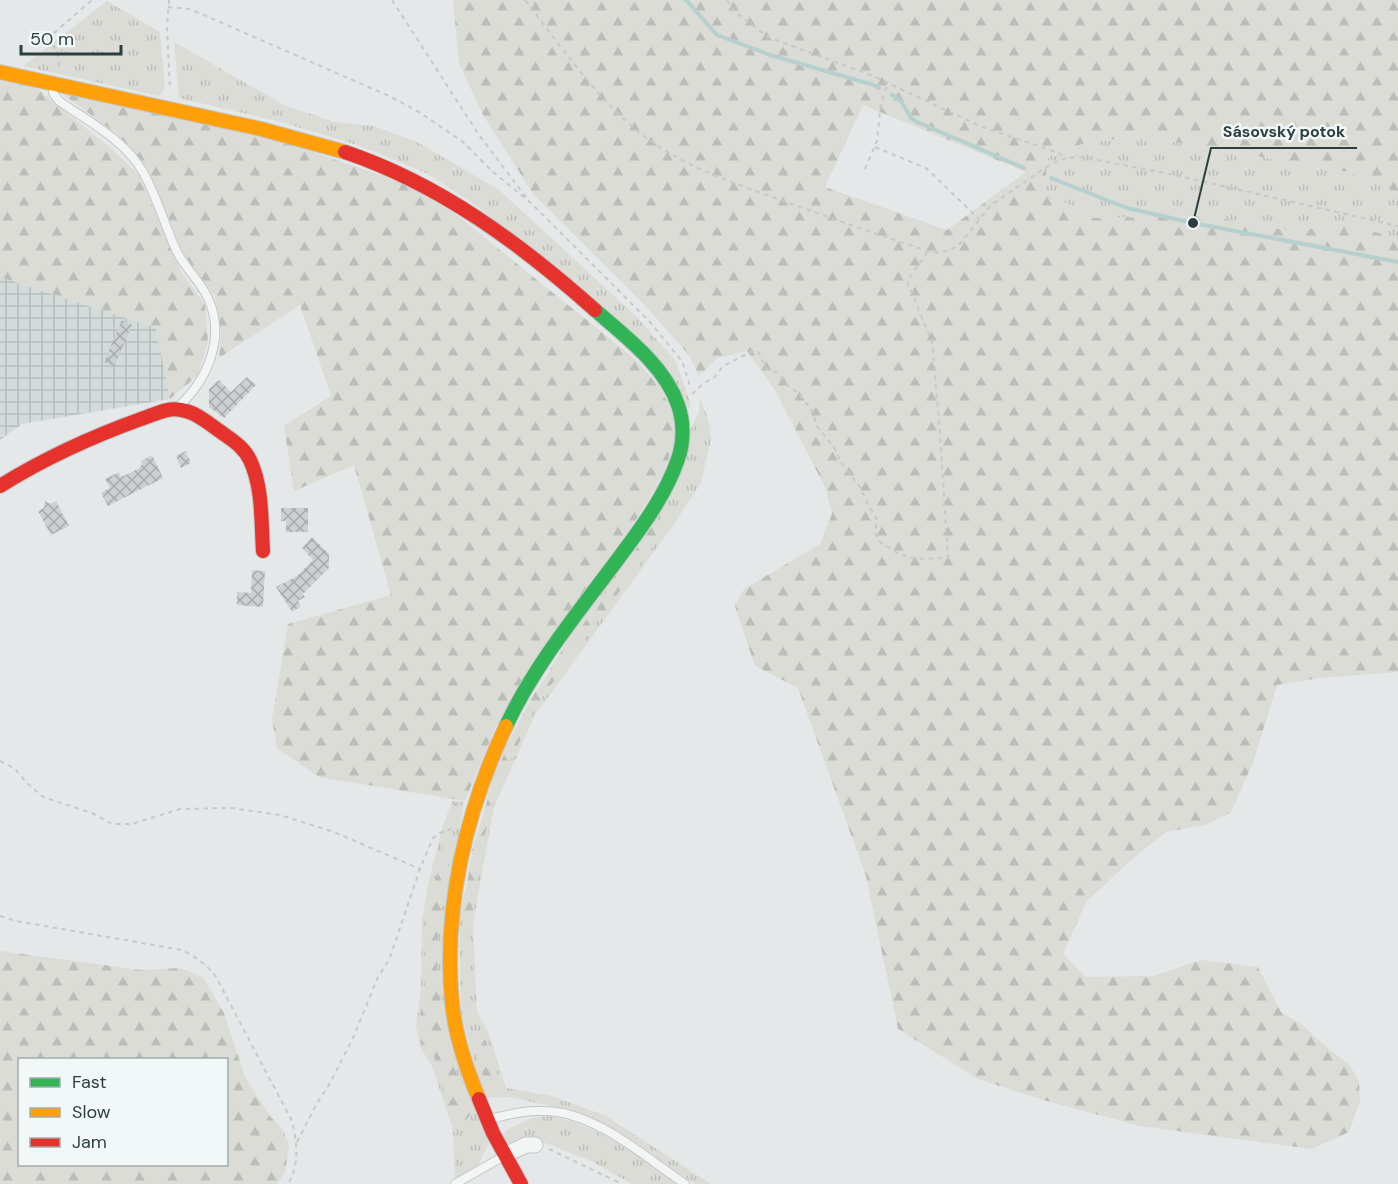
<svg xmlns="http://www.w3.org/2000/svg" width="1398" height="1184" font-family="'DM Sans',sans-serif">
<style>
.industrial{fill:url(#industrial-grid)}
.grass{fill:url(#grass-tufts)}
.forest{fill:url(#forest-firs);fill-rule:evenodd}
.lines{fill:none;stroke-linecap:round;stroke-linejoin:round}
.stream{stroke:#b5d0ce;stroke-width:4}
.building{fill:url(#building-cross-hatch)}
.lane-casing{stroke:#c2c6c7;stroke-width:10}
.street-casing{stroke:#c2c6c7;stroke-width:17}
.fast-casing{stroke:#c2c6c7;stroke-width:16}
.slow-casing{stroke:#c2c6c7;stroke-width:16}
.jam-casing{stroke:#c2c6c7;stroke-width:16}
.path{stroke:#c5c9c9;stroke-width:2;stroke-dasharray:4.5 4.5;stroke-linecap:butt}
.lane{stroke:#f3f5f5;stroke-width:8}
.street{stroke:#f3f5f5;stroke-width:15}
.fast{stroke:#30b455;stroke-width:14}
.slow{stroke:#ff9f0a;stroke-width:14}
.jam{stroke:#e5322d;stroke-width:14}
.leader{fill:none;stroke:#2c3f40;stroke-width:2}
.callout-dot{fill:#2c3f40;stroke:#f2f7f7;stroke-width:2}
.callout-label{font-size:16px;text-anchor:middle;font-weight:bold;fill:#2c3f40;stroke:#f2f7f7;stroke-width:5;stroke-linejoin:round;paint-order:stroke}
</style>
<defs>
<pattern id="industrial-grid" width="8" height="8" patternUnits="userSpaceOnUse" patternTransform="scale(1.5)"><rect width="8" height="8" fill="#d3dbdb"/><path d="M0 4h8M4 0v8" fill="none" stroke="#b5bdbd"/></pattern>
<pattern id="grass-tufts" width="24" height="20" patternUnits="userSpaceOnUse" patternTransform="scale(1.5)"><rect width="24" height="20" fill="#dadcd5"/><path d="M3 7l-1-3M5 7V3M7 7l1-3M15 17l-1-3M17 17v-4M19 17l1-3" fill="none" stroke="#bbbeb8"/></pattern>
<pattern id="forest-firs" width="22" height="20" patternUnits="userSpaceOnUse" patternTransform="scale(1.5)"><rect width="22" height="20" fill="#dadcd5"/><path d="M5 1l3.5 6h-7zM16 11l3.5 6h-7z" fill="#bbbeb8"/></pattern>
<pattern id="building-cross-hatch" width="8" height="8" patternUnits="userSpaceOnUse" patternTransform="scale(1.5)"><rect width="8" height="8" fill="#ccd0d1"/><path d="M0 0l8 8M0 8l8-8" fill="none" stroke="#a6aaab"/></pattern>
</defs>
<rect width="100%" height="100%" fill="#e4e8e9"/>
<polygon class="industrial" points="0,277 156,328 170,399 22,424 0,440"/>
<g class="grass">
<polygon points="107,1 160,32 165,88 159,96 23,66"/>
<polygon points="174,42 284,105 335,122 374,126 417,142 498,189 637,317 676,362 691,405 689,409 483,210 426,173 360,146 281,122 179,98"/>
<polygon points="1140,136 1349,172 1398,193 1398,238 1340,223 1295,232 1209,216 1094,218 1044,191 1048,157 1085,143"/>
<polygon points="700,398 709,422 711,439 701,483 672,527 535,715 494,807 473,923 477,1012 489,1034 506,1088 552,1096 604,1115 711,1184 695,1184 619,1133 595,1119 575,1111 508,1097 483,1098 461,1012 459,917 496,762 692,427 699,412"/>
<polygon points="452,801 464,802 444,929 489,1143 476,1169 455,1179 453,1130 432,1066 420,1047 416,1026 421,989 422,920 429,880 442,829"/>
<path d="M548 1116C598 1123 637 1157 678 1184H632L591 1161 540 1141 514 1145 508 1143 504 1135 506 1130 532 1118Z"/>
</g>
<g class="forest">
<path d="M453 0H1398V193L1349 172 1140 136 1085 143 1048 157 1044 191 1094 218 1209 216 1295 232 1340 223 1398 238V672L1320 678 1277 685 1253 763 1231 812 1206 825 1166 832 1131 860 1086 902 1063 954 1086 977 1154 976 1201 960 1258 967 1281 1012 1302 1025 1331 1051 1349 1064 1359 1081 1360 1101 1349 1132 1312 1149 1140 1126 1043 1100 978 1079 898 1029 866 876 798 688 755 666 735 606 744 589 820 544 832 514 826 489 776 392 747 351 717 358 699 376 689 355 642 302 534 195 483 115 459 63ZM863 105 1026 172 947 230 825 187Z"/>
<polygon points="0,81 35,87 113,150 139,175 182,273 205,305 208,342 198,375 170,399 156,328 0,277"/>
<polygon points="54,88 289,144 404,183 453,212 635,359 660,387 676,420 675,442 664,472 641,512 496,726 465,801 319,777 277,748 272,719 288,624 391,595 354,465 294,491 284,426 331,396 300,305 219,358 221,332 215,296 184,255 149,171 135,153 116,133"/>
<polygon points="662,521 663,533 561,670 533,712 498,789 480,852 471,913 464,923 462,919 472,851 494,778 517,725 534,694 651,528"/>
<path d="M460 802C463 811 456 822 448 827L446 825 454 804Z"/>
<path d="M449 839C453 871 441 902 438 934 434 997 449 1057 470 1115L462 1125 451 1115 433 1053 422 1044 419 1023 425 987 426 907 440 866 441 851Z"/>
<path d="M0 951 141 970 180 968 203 977 224 1013 245 1077 270 1116 283 1130 289 1145 285 1173 277 1184H0ZM20 1060H226V1164H20Z"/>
<polygon points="472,1030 486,1041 499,1080 497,1089 486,1086 470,1035"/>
</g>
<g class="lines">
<g class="stream">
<polyline points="686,0 717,35 770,55 874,85 879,88"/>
<polyline points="892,95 901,101 911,118 915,121 1024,168"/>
<polyline points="1051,178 1127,208 1193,223 1398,262"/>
</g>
</g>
<g class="building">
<polygon points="122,320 132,325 114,367 104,362"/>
<polygon points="247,377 256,385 224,418 209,407 209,389 219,380 231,392"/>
<polygon points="186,451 191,463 181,468 176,456"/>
<polygon points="152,455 163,478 108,506 101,493 110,488 105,479 119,472 121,477 140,468 139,467 142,465 141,461"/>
<polygon points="45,501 50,504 56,501 69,526 51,535 38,511 44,508"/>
<polygon points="281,508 308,508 308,532 286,532 286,521 281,521"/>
<polygon points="312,537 329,554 329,568 303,594 305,597 298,601 301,606 292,612 276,587 297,576 313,560 302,548"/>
<polygon points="252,570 265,571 263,607 237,605 237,592 251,593"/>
</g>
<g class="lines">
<g class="lane-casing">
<g id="lane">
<path d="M53 83V93L59 101C88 121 125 140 143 172 157 197 165 226 177 252 186 269 200 281 208 298 226 337 208 379 179 406"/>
<path d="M489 1119C508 1115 525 1110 544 1111 594 1111 645 1157 685 1184"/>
<polyline points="455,1184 504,1156"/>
</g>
</g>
<g class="street-casing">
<polyline id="street" points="505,1155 526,1145 535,1145"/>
</g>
<g class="fast-casing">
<path id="fast" d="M506 726C532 670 572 620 609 571 635 536 664 500 678 459 684 442 684 422 678 405 665 366 625 336 595 310"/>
</g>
<g class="slow-casing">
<g id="slow">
<polyline points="0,72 261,129 345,152"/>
<path d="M479 1099C466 1068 455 1036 452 1002 443 908 466 811 506 726"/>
</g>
</g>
<g class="jam-casing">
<g id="jam">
<path d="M345 152C440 184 521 244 595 310"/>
<path d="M0 486C45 458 91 437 141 419 154 415 167 407 181 410 196 412 208 423 221 432 232 440 244 447 250 460 263 488 261 521 263 551"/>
<polyline points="479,1099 493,1133 521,1184"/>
</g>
</g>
<g class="path">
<polyline points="169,0 167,27 170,90"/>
<polyline points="392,0 479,135 528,200"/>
<path d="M525 0C561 46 595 97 641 134 682 166 733 183 781 200 830 218 879 235 928 251L939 253 950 250 959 245 991 205 1051 164 1066 158 1081 157 1165 173 1398 226"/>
<polyline points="727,0 734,11 768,37 873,76 982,127 1059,153 1066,158"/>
<polyline points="168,7 190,9 389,96 419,112 463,142 492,171 532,204 649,321 682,361 691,389"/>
<polyline points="59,66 58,54 50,40 54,33 92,0"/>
<polyline points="875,147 926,168 979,219"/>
<polyline points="865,169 877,141 881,103 888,83"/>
<polyline points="692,394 704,383 714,378 723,366 755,350 758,352 767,369 778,373 789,387 798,393 810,408 814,415 816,425 834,447 841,463 860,487 869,507 874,513 877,520 875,533 880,542 899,554 915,559 948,558 940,433 932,342 907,281 928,251"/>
<polyline points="0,761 14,768 27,783 43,797 92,813 112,824 132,824 180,809 231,808 280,815 334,832 420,869"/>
<path d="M0 916 16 921 182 950C196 957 206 964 216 977L292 1121C297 1142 300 1164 288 1184"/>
<polyline points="297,1142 316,1105 330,1083 353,1038 378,977 389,960 420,869 433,838 440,833 451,829"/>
<polyline points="549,1149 622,1184"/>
</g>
<use href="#lane" class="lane"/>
<use href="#street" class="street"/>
<use href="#fast" class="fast"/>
<use href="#slow" class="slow"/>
<use href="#jam" class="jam"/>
</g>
<path class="leader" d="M1193 223L1211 148H1357"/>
<circle class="callout-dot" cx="1193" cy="223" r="6"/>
<g class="callout-label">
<text x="1284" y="137">Sásovský potok</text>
</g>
<rect x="18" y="1058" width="210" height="108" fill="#f2f7f7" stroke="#a3adae" stroke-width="1.5"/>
<rect x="30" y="1078" width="30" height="9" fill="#30b455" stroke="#a3adae" stroke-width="1.5"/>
<text x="72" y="1088" font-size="18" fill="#2c3f40">Fast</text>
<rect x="30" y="1108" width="30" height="9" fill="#ff9f0a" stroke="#a3adae" stroke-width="1.5"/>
<text x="72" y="1118" font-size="18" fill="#2c3f40">Slow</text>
<rect x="30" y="1138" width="30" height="9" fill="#e5322d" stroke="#a3adae" stroke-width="1.5"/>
<text x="72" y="1148" font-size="18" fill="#2c3f40">Jam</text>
<path d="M21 45v9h100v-9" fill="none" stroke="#2c3f40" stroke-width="3"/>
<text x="30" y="45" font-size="18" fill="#2c3f40" stroke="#f2f7f7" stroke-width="4.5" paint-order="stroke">50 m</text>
</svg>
